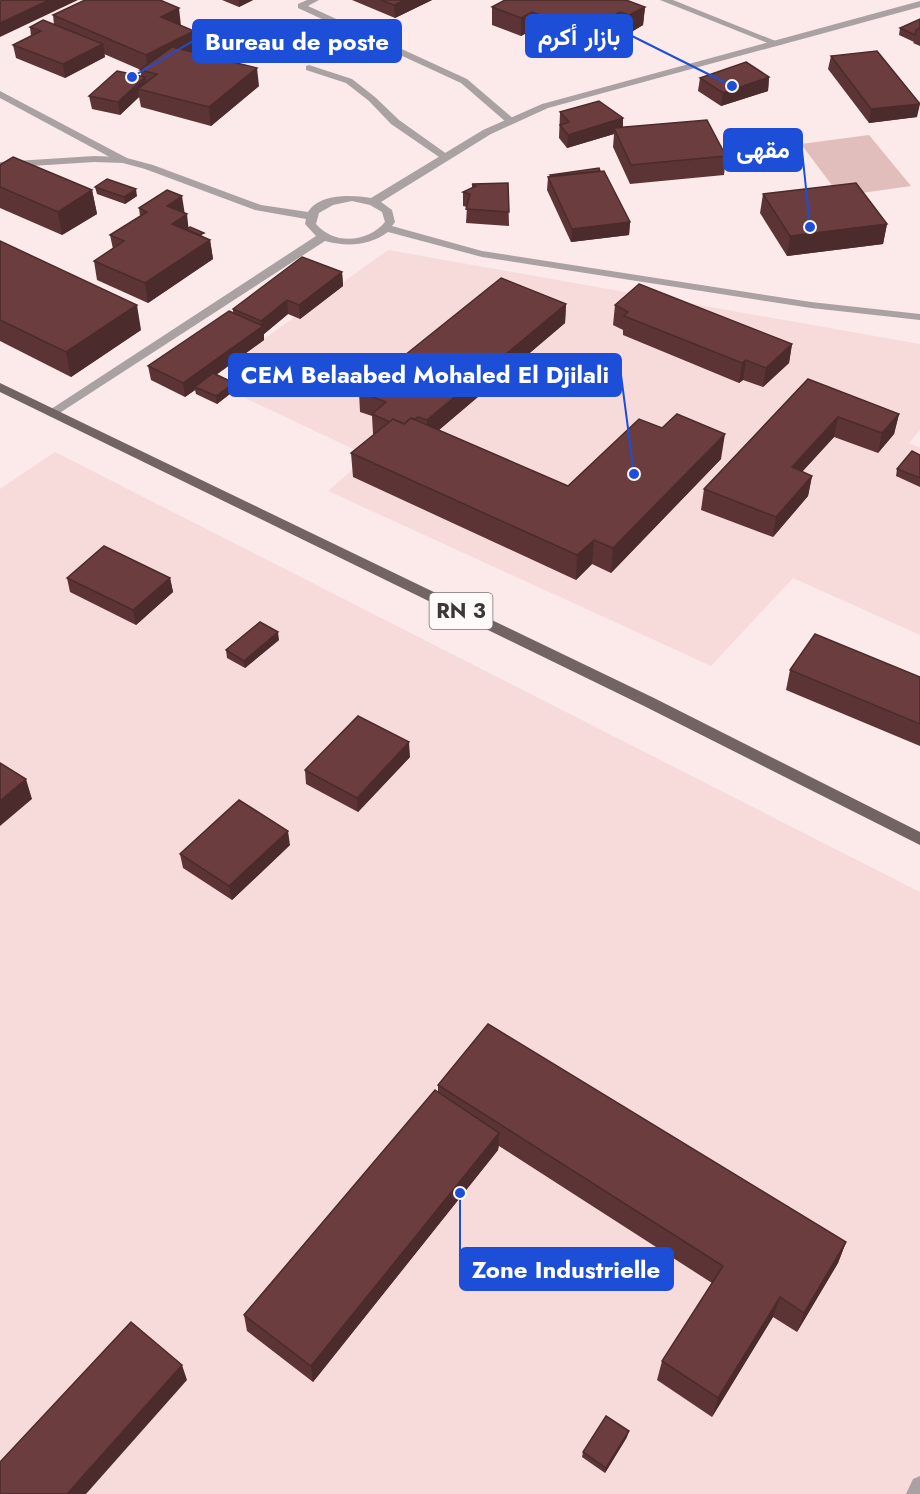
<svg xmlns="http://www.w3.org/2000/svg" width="920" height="1494" font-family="Jost,Vazirmatn,sans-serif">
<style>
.built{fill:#f7dbdb}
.green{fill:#e1bdbc}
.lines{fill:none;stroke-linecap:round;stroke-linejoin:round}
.service{fill:#aaa2a2;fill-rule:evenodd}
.minor{fill:#aaa2a2;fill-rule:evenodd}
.tertiary{fill:#aaa2a2;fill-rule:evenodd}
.primary{fill:#726463;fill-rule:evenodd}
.wall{fill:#5c3435}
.shaded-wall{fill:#4b2b2b}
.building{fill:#6b3d3e;stroke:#4b2b2b;stroke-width:1.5}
.labels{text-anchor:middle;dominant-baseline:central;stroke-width:6;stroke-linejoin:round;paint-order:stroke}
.shield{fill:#fefafa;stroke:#787272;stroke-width:1.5}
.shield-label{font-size:21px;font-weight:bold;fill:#3e3737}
.leader{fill:none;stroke:#1d4ed8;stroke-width:2}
.callout-dot{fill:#1d4ed8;stroke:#fefafa;stroke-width:2}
.callout{fill:#1d4ed8;stroke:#1d4ed8;stroke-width:2}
.callout-label{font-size:24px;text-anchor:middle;font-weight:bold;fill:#fff}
</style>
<rect width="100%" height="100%" fill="#fce9e9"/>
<g class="built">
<polygon points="388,250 920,344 920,430 909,443 920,448 920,635 793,578 711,666 328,491 368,456 228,390 245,376 226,366"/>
<polygon points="55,452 920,892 920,1494 0,1494 0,489"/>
</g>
<polygon class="green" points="869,135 911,186 840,196 801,144"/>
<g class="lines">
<g class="service">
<polygon points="307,0 319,0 308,6 467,79 515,120 506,122 461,83 298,8 298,4"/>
<polygon points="309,65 352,79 375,97 399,120 451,157 442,159 391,124 369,101 346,83 306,70 306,66"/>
<polygon points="920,1476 920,1494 906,1494 913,1479"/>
</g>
<g class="minor">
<polygon points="660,0 673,0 783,44 775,46"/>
<polygon points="0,91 127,158 128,160 119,162 0,98"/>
</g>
<path class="tertiary" d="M920 1V7L548 108 491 134 381 202 392 210 395 222 392 226 482 251 811 302 920 314V320L811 308 482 257 388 232C369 246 347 247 325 241L55 416 51 417 45 413 316 236 305 224 306 219 255 210 145 169 123 163 94 162 0 168V162L94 156 123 157 153 165 261 205 308 212C320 193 352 195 371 198L483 130 542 104ZM352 201 370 205 382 212 385 222C367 243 334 245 316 224L319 213 333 205Z"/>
<polygon class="primary" points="0,383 654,698 920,832 920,845 644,706 0,392"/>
</g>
<g class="wall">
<polygon points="222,0 253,0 239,7"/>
<polygon points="352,0 432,0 395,18"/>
<polygon points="492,7 645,7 643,25 628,34 618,30 585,50 532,30 521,36 492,25"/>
<polygon points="53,15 181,25 197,49 191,52 259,86 211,126 141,107 139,97 120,115 92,109 89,96 141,76 141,70 104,54 105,57 65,78 16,58 13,45 31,36 30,27 54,25"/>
<polygon points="920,19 920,46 913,43 914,42 899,35 900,28"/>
<polygon points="831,56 917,117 869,123 828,69"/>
<polygon points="769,77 768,91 721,106 698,91 700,78"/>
<polygon points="560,112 623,118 623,128 726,156 724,175 630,184 613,147 614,134 567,148 559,138"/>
<polygon points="0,165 92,190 97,214 62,235 0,208"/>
<polygon points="550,175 630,222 629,235 571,242 547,190 548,177 550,177"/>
<polygon points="508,183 509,226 466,223 467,207 463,206 463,192 472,188 472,184"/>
<polygon points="95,187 137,196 125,204 97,194"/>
<polygon points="763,194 887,224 883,244 787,256 760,213"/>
<polygon points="139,208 185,213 188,228 210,240 213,259 148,303 97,280 94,261 113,249 110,235 140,216"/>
<polygon points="0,241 141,330 71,377 0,341"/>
<polygon points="342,272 343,286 300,319 288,314 264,334 264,340 216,375 235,390 217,404 196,394 195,390 185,397 151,380 148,366 233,313 233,309"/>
<polygon points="566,304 565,323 439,430 568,486 721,459 611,573 592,564 576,580 353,477 351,453 374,435 373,434 372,416 360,412 359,392"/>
<polygon points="615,305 792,344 789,363 763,387 743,380 739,383 623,335 623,330 613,325"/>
<polygon points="808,379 899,414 894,434 878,453 834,437 802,472 812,476 808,496 773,537 701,510 704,489"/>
<polygon points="920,455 920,487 896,476 897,469"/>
<polygon points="67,578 170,578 173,592 136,625 70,592"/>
<polygon points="279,640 245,668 227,658 226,650"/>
<polygon points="790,670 920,677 920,746 786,690"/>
<polygon points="410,757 358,812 306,784 305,770"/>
<polygon points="290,845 232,900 183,868 180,854"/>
<polygon points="438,1085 846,1242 838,1263 797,1332 773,1317 712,1417 657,1380 662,1361 712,1283 499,1146 498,1150 313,1382 247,1331 244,1315 438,1092"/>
<polygon points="627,1437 605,1473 582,1457 583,1452"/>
</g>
<g class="shaded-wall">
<polygon points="49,0 78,0 0,37 0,23"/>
<polygon points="239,0 253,0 239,7"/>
<polygon points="405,0 432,0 395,18 394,5"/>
<polygon points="645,7 643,25 628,34 629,15"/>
<polygon points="179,8 181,26 161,17"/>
<polygon points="532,12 532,30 521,36 521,18"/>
<polygon points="620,12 618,30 585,50 586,32"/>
<polygon points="194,31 197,49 148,73 146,55"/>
<polygon points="103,44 105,57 65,78 63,64"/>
<polygon points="257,68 259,86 211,126 209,107"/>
<polygon points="145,77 147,90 138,89 139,97 120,115 118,102"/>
<polygon points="769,77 768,91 721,106 723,93"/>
<polygon points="920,104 917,117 869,123 871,109"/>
<polygon points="623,118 622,132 614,128 614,134 567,148 568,135"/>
<polygon points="136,189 137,196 125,204 124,197"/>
<polygon points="92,190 97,214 62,235 58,212"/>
<polygon points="182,196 185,215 187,214 189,233 172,224 167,206"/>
<polygon points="630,222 629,235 571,242 572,229"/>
<polygon points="887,224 883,244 787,256 790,236"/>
<polygon points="210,240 213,259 148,303 145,283"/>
<polygon points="342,272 343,286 300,319 299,305"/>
<polygon points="287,300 288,314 264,334 264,340 198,388 195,387 195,390 185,397 183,383 262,327 261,321"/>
<polygon points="566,304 565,323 427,440 427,420"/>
<polygon points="137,305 141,330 71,377 66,352"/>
<polygon points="792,344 789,363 763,387 766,368"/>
<polygon points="746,360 743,380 739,383 742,363"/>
<polygon points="234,383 235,390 217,404 216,396"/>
<polygon points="899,414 894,434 878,453 882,433"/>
<polygon points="838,417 834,437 788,487 792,467"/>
<polygon points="725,434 721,459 611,573 613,548"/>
<polygon points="812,476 808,496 773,537 776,517"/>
<polygon points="594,540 592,564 576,580 577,555"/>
<polygon points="170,578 173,592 136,625 133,610"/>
<polygon points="278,632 279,640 245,668 244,661"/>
<polygon points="409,742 410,757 358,812 357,798"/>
<polygon points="26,779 32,799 0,826 0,801"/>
<polygon points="288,831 290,845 232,900 229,886"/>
<polygon points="499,1133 498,1150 313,1382 311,1366"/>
<polygon points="846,1242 838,1263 797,1332 804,1313"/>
<polygon points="780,1297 773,1317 712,1417 718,1398"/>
<polygon points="182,1365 187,1380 86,1494 67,1494"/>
<polygon points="629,1431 627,1437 605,1473 606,1468"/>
</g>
<g class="building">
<polygon points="3,0 49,0 0,23 0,1"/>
<polygon points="85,0 160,0 179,8 161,17 194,31 146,55 53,15"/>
<polygon points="381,0 405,0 394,5"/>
<polygon points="505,0 626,0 645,7 629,15 620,12 586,32 532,12 521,18 492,7"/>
<polygon points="920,19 920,28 916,30 915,35 900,28"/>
<polygon points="43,20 103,44 63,64 13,45 41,31 30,27"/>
<polygon points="172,47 257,68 209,107 138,89 157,74 140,70"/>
<polygon points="877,51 920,104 871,109 831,56"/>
<polygon points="746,62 769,77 723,93 700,78"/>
<polygon points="117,71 145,77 118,102 89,96"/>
<polygon points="599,101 623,118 568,135 560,125 569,122 560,112"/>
<polygon points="707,120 726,156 631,165 614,128"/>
<polygon points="13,157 92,190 58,212 0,187 0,165"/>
<polygon points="599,168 600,171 551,176 550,175"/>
<polygon points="604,171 630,222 572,229 548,177"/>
<polygon points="107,179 136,189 124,197 95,187"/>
<polygon points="508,183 509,212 466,209 470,194 463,192 476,186 472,184"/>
<polygon points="856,183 887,224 790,236 763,194"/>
<polygon points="167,190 182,196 167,206 187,214 172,224 210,240 145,283 94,261 124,241 110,235 147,212 139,208"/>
<polygon points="190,227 204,233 200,235 186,229"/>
<polygon points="0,241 137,305 66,352 0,320"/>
<polygon points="302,257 342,272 299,305 287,300 261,321 233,309"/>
<polygon points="501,278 566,304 427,420 418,417 415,419 411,418 404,424 393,419 390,422 372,414 386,402 359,392"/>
<polygon points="639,284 792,344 766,368 746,360 742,363 624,316 628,312 615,305"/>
<polygon points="229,311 263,326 183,383 148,366"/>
<polygon points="213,373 234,383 216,396 195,387"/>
<polygon points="808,379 899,414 882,433 838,417 792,467 812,476 776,517 704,489"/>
<polygon points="677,414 725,434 613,548 594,540 577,555 351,453 393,419 404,424 411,418 568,486 639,419 662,428"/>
<polygon points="912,451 920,455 920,478 897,469"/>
<polygon points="104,546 170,578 133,610 67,578"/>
<polygon points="260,622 278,632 244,661 226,650"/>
<polygon points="815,634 920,677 920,724 790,670"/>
<polygon points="358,716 409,742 357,798 305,770"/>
<polygon points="0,763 26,779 0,801"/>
<polygon points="239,800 288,831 229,886 180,854"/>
<polygon points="488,1024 846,1242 804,1313 780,1297 718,1398 662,1361 723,1266 438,1085"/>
<polygon points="435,1090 499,1133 311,1366 244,1315"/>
<polygon points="131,1322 182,1365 67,1494 0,1494 0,1462"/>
<polygon points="606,1416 629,1431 606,1468 583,1452"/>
</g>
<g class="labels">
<rect class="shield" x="429.5" y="593" width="63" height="36" rx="4.5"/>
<g class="shield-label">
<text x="461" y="611">RN 3</text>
</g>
</g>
<path class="leader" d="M732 86L632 36M132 77L193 41M810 227L802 150M634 474L621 375M460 1193L460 1269"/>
<g class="callout-dot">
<circle cx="732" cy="86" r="6"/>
<circle cx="132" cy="77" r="6"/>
<circle cx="810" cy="227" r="6"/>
<circle cx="634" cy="474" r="6"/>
<circle cx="460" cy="1193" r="6"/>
</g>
<g class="callout">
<rect x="526" y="15" width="106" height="42" rx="6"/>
<rect x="193" y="20" width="208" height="42" rx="6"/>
<rect x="724" y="129" width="78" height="42" rx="6"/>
<rect x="229" y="354" width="392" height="42" rx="6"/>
<rect x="460" y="1248" width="213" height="42" rx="6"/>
</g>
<g class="callout-label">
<text x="579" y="45">بازار أكرم</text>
<text x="297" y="50">Bureau de poste</text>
<text x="763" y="158">مقهى</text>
<text x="425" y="383">CEM Belaabed Mohaled El Djilali</text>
<text x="566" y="1278">Zone Industrielle</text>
</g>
</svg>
